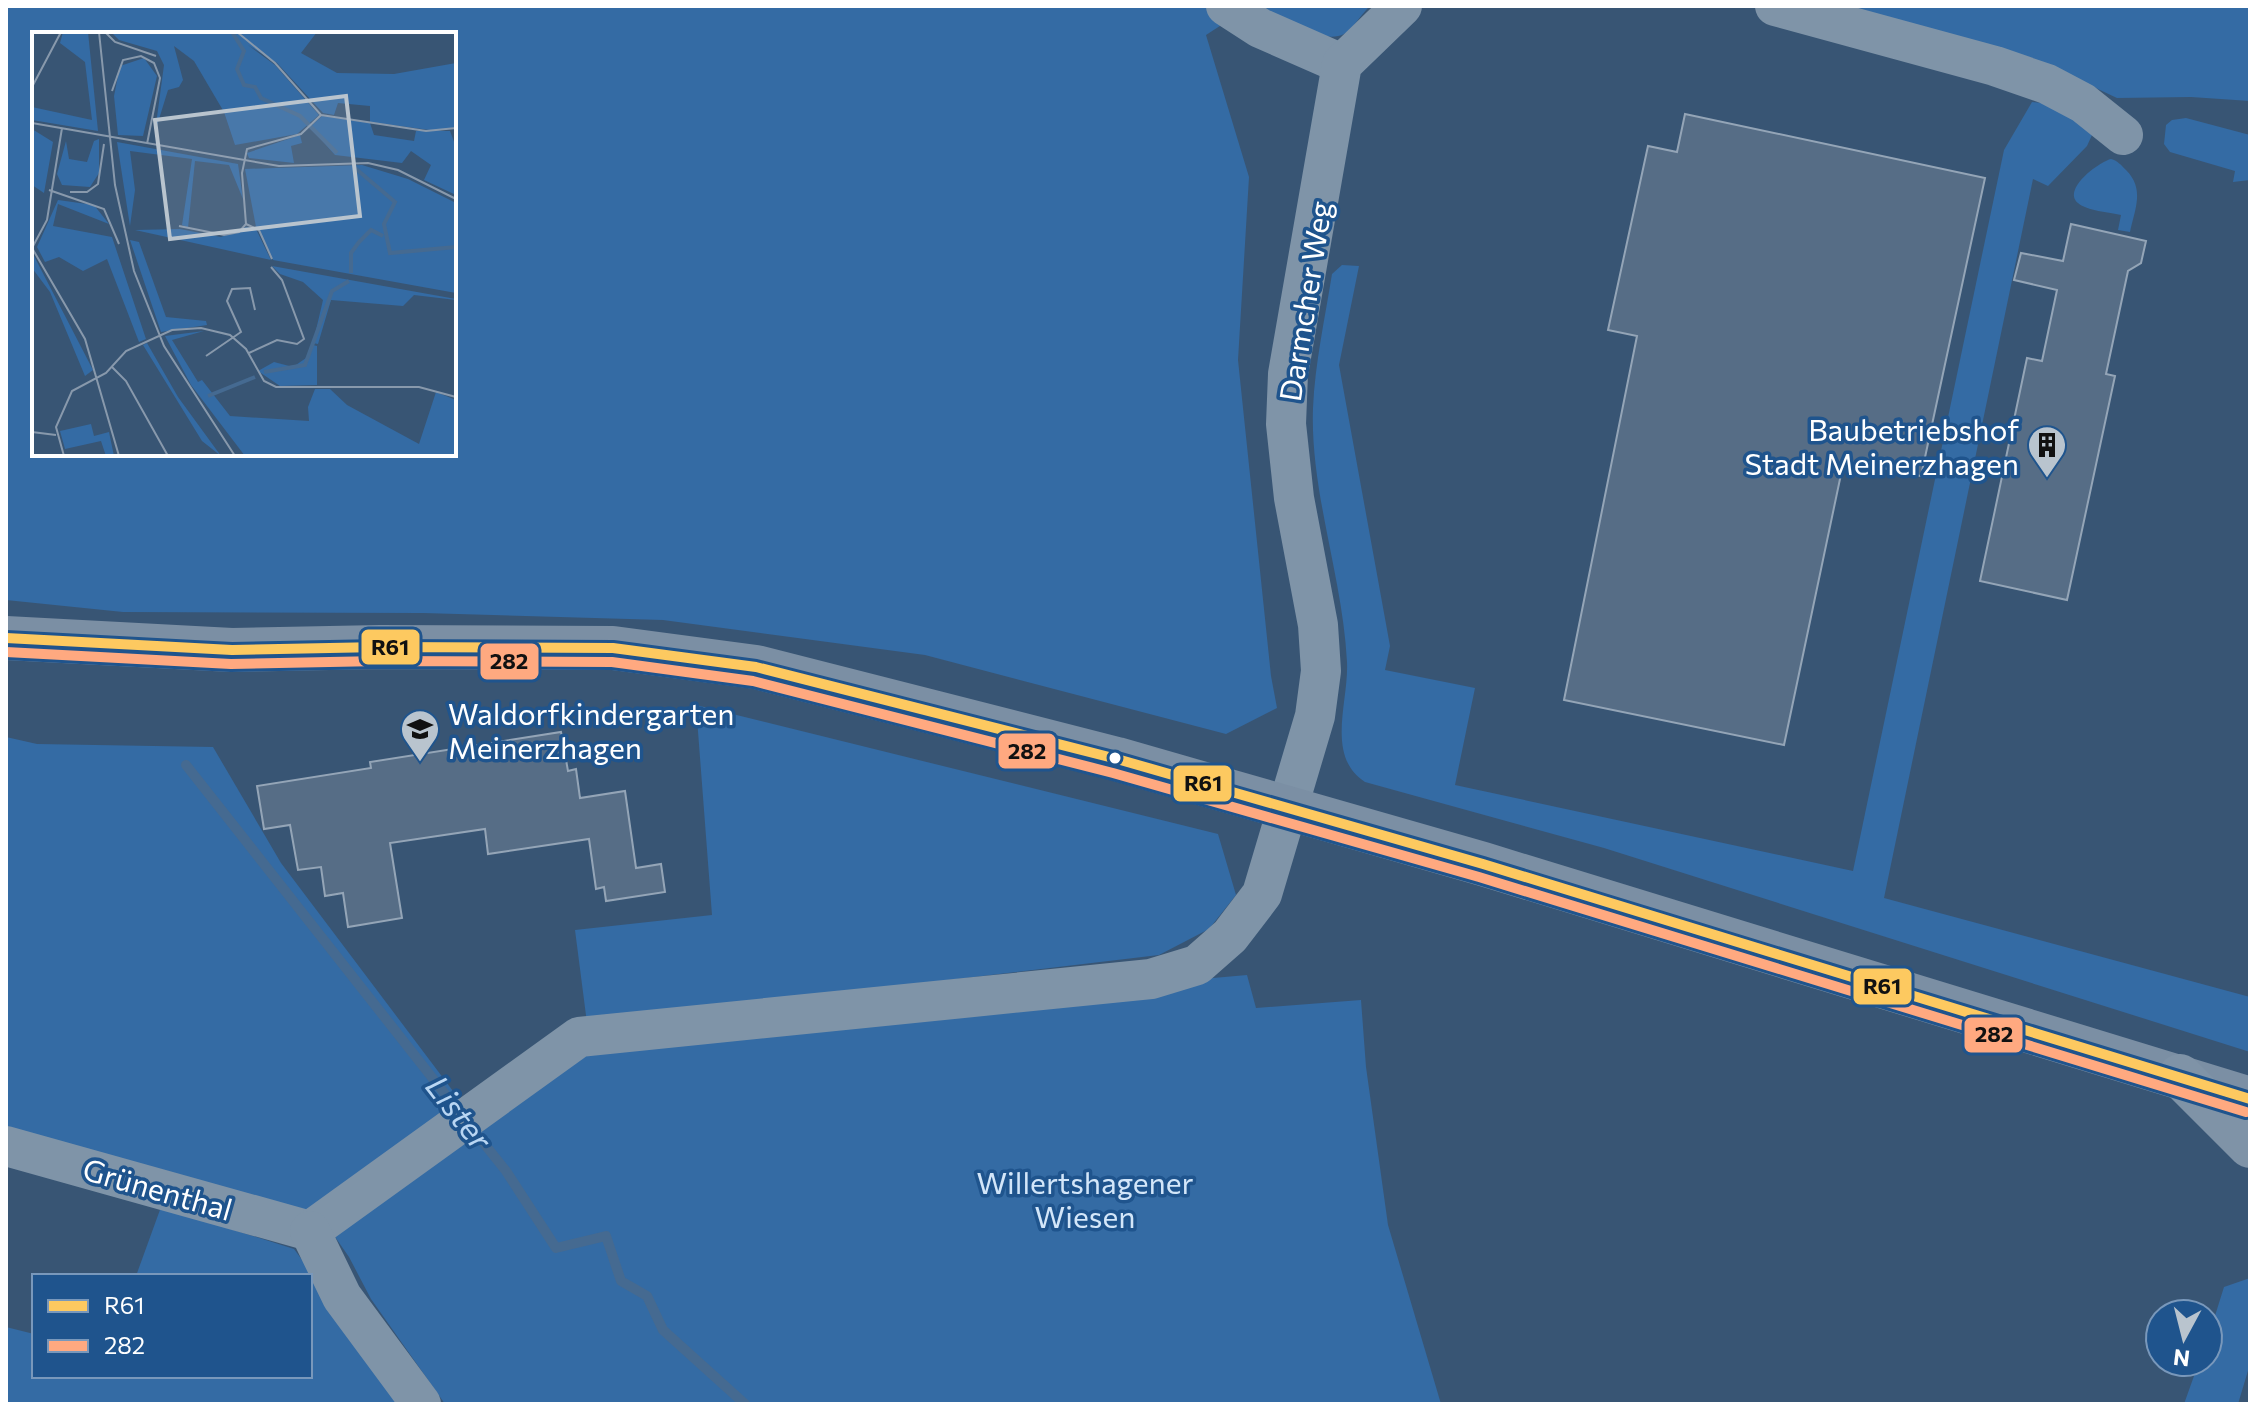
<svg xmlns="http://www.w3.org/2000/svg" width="2256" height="1410" font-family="Commissioner,sans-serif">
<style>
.green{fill:#346ba4;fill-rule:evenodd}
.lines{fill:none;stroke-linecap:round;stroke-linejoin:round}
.stream{stroke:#456a91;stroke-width:10}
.building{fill:#566d86;stroke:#94a5b7;stroke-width:2}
.street{stroke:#7f94a8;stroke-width:40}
.secondary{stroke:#7b8fa4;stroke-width:44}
.highway{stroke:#7f93a7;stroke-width:44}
.bus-1-casing{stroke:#1f548d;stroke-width:16}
.bus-2-casing{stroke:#1f548d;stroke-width:16}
.bus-1{stroke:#fdc960;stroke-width:10}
.bus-2{stroke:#ffa980;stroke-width:10}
.bus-dot{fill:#fff;stroke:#1f548d;stroke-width:3}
.labels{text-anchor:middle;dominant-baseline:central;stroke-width:7;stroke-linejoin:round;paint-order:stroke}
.street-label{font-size:30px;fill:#fff;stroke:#1f548d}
.poi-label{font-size:30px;fill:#fff;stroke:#1f548d;text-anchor:end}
.park-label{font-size:30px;fill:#d3e6f9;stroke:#1f548d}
.water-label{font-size:32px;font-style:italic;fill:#b9d6f3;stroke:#1f548d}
.inset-river{fill:none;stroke:#456a91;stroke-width:4}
.inset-road{fill:none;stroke:#8899ac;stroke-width:2}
.view{fill:#b9c4ce;fill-opacity:0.15;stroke:#b9c4ce;stroke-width:4}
.inset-edge{fill:none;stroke:#fff;stroke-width:4}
.line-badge{stroke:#1f548d;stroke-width:3}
.pale-badge-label{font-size:22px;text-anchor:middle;font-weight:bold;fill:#111}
</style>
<rect width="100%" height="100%" fill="#385574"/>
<g class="green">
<path d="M6 6H1212L1226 22 1206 35 1249 177 1238 360 1271 676 1277 708 1226 734 925 655 663 620 423 613 123 612 6 600ZM34 34H454V454H34Z"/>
<path d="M1246 6H1370C1361 14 1354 28 1344 34 1322 46 1268 15 1246 6Z"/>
<polygon points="1840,6 2250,6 2250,101 2191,97 2117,98 2032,58"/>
<path d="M2032 102 2054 104 2092 135 2087 146 2048 186 2033 179 1884 898 2250 997V1052L1604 848 1365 782C1325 756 1349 702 1347 662 1343 578 1310 492 1313 408 1315 363 1325 318 1332 274L1342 265 1359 266 1339 365 1390 646 1385 670 1475 688 1455 785 1853 871 2004 150Z"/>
<polygon points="2186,118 2250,135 2250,180 2233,182 2235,171 2170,152 2164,144 2166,125 2172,120"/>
<path d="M2111 159C2118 161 2121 165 2126 170 2145 189 2135 209 2130 232L2118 230 2121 215C2109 212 2087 211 2078 203 2062 189 2099 162 2111 159Z"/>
<polygon points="696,705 1218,834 1236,895 1209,929 1159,955 587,1023 575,930 712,915"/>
<polygon points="6,737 37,744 213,747 281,863 465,1107 309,1221 6,1138"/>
<polygon points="1247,975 1256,1008 1361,1000 1366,1067 1388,1225 1441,1404 445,1404 371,1299 349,1257 333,1234 553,1057 1157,983"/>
<polygon points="161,1207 294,1249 409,1404 6,1404 6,1327 34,1334 34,1376 310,1376 310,1276 136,1276"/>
<polygon points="2250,1278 2250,1364 2238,1404 2184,1404 2199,1362 2208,1362 2208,1338 2224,1287"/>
</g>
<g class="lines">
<g class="stream">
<polyline points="186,765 460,1113"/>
<polyline points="470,1126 506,1171 556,1248 606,1236 621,1281 647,1296 663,1330 745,1404"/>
</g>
</g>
<g class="building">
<polygon points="1685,114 1985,178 1921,476 1844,460 1784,745 1564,700 1637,336 1608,330 1648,146 1677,152"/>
<polygon points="2071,224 2146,241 2141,263 2128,271 2106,374 2115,376 2067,600 1980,581 2027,358 2042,361 2057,290 2014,280 2021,253 2063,261"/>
<polygon points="561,732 568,771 576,769 580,798 625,791 636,868 661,864 665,892 606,901 604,887 596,889 589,839 488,854 485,829 390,843 402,918 348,927 343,893 325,896 321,867 298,870 290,825 264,829 257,786 371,768 370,762"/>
</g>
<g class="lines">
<g class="street">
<polyline points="1226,6 1260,28 1342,64"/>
<polyline points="1775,6 1995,66 2047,84 2083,103 2123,135"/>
<polyline points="6,1146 310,1231"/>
<polyline points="310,1231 579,1037 1151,979 1197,965 1230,936 1262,894 1315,716 1321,671 1318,625 1294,498 1286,424 1288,374 1342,64 1402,6"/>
<polyline points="310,1231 342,1297 421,1404"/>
</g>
<polyline class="secondary" points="6,638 232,650 380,647 613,648 756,667 1117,759 1483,864 2250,1099"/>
<polyline class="highway" points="2180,1076 2250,1146"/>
<g class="bus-1-casing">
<polyline id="bus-1" points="6,638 232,650 380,647 613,648 756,667 1117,759 1483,864 2250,1099"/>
</g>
<g class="bus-2-casing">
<polyline id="bus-2" points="6,652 231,664 380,661 612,662 753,681 1113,773 1479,877 2246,1112"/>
</g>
<use href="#bus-1" class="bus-1"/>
<use href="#bus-2" class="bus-2"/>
</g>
<defs>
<g id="building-pin" transform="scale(2)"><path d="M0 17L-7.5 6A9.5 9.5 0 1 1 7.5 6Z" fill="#b9c4ce" stroke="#1f548d"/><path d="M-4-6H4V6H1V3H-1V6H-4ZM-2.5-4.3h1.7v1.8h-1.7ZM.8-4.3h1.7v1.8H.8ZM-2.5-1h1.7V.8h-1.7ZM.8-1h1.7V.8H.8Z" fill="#111"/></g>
<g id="school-pin" transform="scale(2)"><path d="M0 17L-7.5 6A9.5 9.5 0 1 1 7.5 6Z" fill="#b9c4ce" stroke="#1f548d"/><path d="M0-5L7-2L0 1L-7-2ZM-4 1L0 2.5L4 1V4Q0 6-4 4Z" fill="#111"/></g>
</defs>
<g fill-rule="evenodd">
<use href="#building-pin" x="2047" y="445"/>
<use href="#school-pin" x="420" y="729"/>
</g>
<circle class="bus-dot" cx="1115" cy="758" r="7"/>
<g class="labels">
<g class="street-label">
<text transform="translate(1304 301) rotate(-81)">Darmcher Weg</text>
<text transform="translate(158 1188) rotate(16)">Grünenthal</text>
</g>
<g class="poi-label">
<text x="2019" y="428">Baubetriebshof<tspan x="2019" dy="34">Stadt Meinerzhagen</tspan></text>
<text x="448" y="712" text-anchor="start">Waldorfkindergarten<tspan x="448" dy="34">Meinerzhagen</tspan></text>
</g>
<g class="park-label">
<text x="1085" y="1181">Willertshagener<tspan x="1085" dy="34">Wiesen</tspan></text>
</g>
<g class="water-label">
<text transform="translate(460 1112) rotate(52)">Lister</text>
</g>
</g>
<g transform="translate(32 32)">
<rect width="424" height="424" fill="#385574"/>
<path d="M31 0H56L66 99 0 88V75L60 88 53 30 28 11ZM79 0H285L269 21 305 41 362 42 424 31V95L405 99 338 90V74L306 71 302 83 291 81 245 31 216 13 243 33 287 83 265 102 203 113 192 80 162 29 142 14 151 48 147 55 136 58 123 100 132 33 125 19 87 8ZM112 26 125 44 111 104 86 103 82 64 88 34ZM290 84 338 91 342 103 382 109 384 99H418L424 115V163L392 148 399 133 379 119 370 131 303 123 278 95ZM0 97 21 110 12 161 0 153ZM268 103 270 111 259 114 262 131 217 126 215 121ZM67 107V141L58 155 30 153 25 142 34 109 37 127 55 130 62 109ZM85 110 206 132 211 167 197 133 163 129 156 196 150 193 160 127 98 119 103 158 98 194ZM330 133 376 147 424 171V261L241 228 224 195 213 137ZM26 168 62 173 77 192 26 172 21 194 80 205 114 307 107 310 75 227 51 239 27 225 13 230 5 215ZM214 195 224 197 239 228 103 198 148 197 189 205ZM98 208 107 210 134 285 174 289 175 293 129 300ZM2 224 61 338 53 344 18 260 0 236ZM240 234 424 267V268L382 263 371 274 299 268 286 312 281 311 291 268 271 250 248 242ZM172 299 140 308 166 350 170 348 198 384 277 389 276 375 283 357H298L315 373 387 412 404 360 424 368V424H213L159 353 133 304ZM115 311 146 365 189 424 170 409 111 313ZM281 313 285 314V353L248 354 226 339 242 330 261 335 277 324ZM59 392 62 404 77 400 82 424H74L69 409 33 417 28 399Z" fill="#346ba4"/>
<path class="inset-river" d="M200 0 212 19 205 37 212 53 223 55 229 66 268 84 305 121M323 136 363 170 352 192 358 221 424 215M319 241V221L327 210 339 198 351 204M232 340 273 333 300 259 317 249M176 364 223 345"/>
<path class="inset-road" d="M67 0 83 153 102 239 132 314 203 424M73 0 83 10 124 24M205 0 243 31 289 83M0 55 29 0M80 59 91 28 109 24 122 31 128 46 115 112M289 83 394 99 424 96M0 91 247 134 336 131 366 138 424 167M30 96 15 188 0 216 53 307 87 424M17 158 72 177 87 212M38 160H55L66 152 72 112M214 192 227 198 240 227M147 194 192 203 207 200 214 192 210 141 215 117 269 102 289 83M217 321 245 308 265 312 272 307 250 248 239 235M174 324 209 300 195 269 200 257 218 256 223 278M80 335 94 349 136 424M0 400 24 403M32 424 24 395 40 359 74 341 94 319 140 298 169 296 198 303 214 317 232 349 244 355H387L424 365"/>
<path class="view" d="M314 64 328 184 138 207 123 88Z"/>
<rect width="424" height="424" class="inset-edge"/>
</g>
<g class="line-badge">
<rect x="360" y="628" width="61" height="38" rx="8" fill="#fdc960"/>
<rect x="479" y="642" width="61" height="39" rx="8" fill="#ffa980"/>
<rect x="997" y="732" width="60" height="38" rx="8" fill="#ffa980"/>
<rect x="1172" y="764" width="61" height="39" rx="8" fill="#fdc960"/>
<rect x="1852" y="967" width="61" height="39" rx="8" fill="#fdc960"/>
<rect x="1963" y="1016" width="61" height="38" rx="8" fill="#ffa980"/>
</g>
<g class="pale-badge-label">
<text x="390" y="655">R61</text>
<text x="509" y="669">282</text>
<text x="1027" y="759">282</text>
<text x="1203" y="791">R61</text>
<text x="1882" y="994">R61</text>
<text x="1994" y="1042">282</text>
</g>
<rect width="2256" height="1410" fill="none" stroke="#ffffff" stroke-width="16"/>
<rect x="32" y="1274" width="280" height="104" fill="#1f548d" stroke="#7998bb" stroke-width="2"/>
<rect x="48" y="1300" width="40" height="12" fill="#fdc960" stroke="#7998bb" stroke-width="2"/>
<text x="104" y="1314" font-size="24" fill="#ffffff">R61</text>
<rect x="48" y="1340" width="40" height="12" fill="#ffa980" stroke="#7998bb" stroke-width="2"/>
<text x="104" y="1354" font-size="24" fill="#ffffff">282</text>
<g transform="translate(2184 1338) rotate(187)"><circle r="38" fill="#1f548d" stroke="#7998bb" stroke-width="2"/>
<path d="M0-6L14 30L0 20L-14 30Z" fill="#b9c4ce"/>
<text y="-12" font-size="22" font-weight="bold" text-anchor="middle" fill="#ffffff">N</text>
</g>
</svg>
